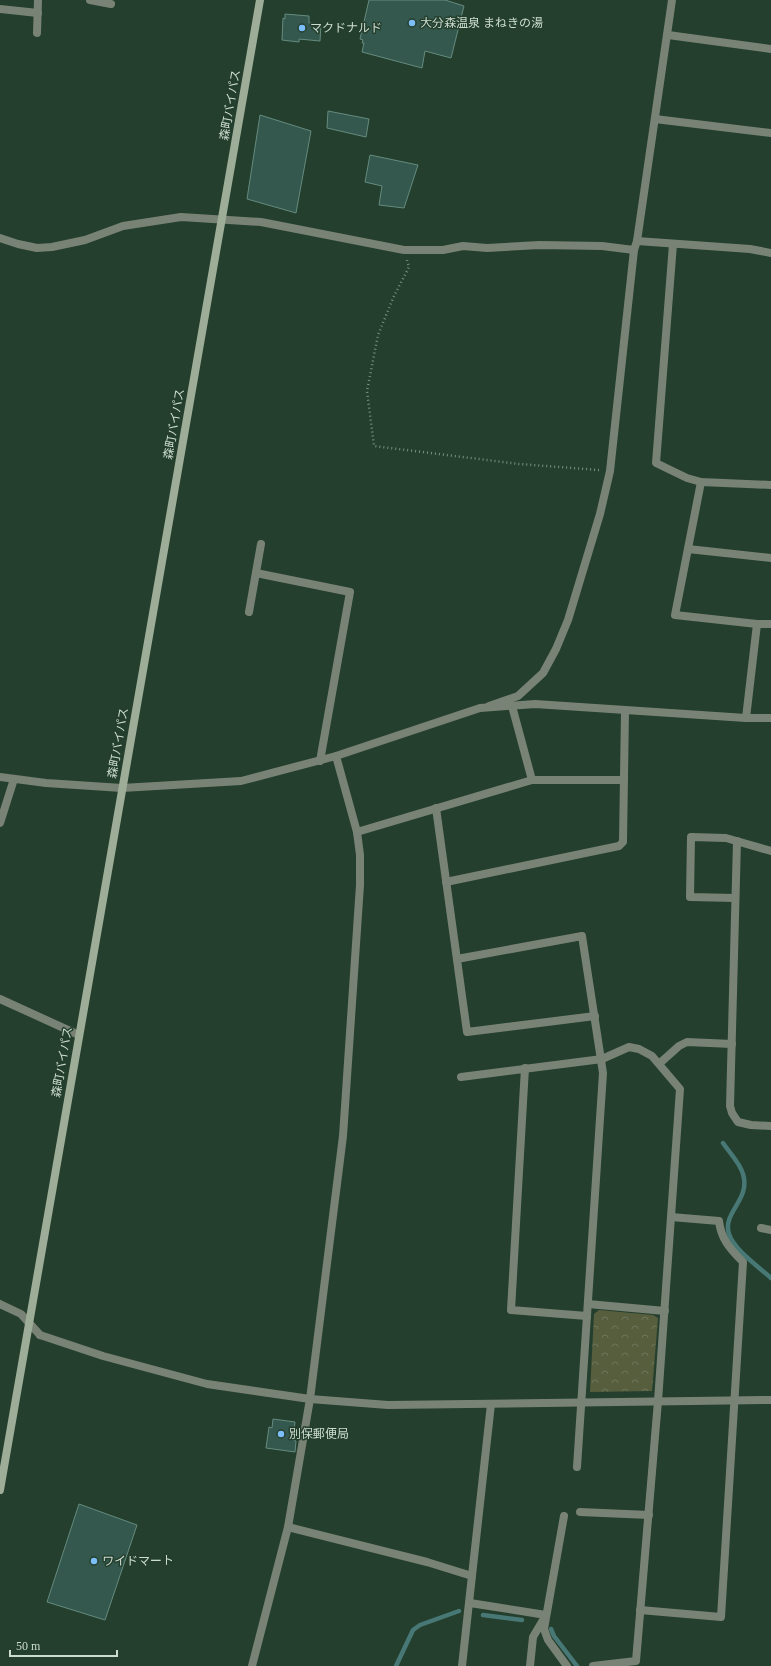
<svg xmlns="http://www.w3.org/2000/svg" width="771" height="1666" font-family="'Times New Roman','Noto Sans JP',serif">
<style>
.forest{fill:url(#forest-crowns)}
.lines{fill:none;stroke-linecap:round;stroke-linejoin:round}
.stream{stroke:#487875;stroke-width:4.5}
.building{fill:#34584d;stroke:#658b7f}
.path{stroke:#7a8f81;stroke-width:2.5;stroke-dasharray:1 3;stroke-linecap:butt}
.minor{stroke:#798375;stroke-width:8}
.tertiary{stroke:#798375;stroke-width:8}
.secondary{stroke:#9dad97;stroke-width:8}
.poi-dot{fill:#7cbef9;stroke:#243f2d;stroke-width:1.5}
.labels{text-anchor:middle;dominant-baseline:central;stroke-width:3;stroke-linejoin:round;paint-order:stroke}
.poi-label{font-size:12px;fill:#cddcd1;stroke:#243f2d;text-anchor:start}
.street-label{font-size:12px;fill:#cddcd1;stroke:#243f2d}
</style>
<defs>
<pattern id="forest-crowns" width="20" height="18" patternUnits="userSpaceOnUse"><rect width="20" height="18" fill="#575e3e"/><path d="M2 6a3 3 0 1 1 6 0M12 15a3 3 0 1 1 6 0" fill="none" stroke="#6e7459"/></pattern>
</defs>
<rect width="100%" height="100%" fill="#243f2d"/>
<polygon class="forest" points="599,1310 653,1315 658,1318 652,1391 590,1392 594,1314"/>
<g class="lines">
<g class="stream">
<path d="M723 1143C729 1152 740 1163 743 1174 751 1200 722 1212 729 1234 734 1250 759 1267 771 1278"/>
<polyline points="483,1615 522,1620"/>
<polyline points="551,1629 554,1636 577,1666"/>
<polyline points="396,1666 413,1630 420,1625 459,1611"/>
</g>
</g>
<g class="building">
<polygon points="369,0 445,0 464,6 451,58 425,51 422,68 362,52 364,43 362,43 363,40 360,39"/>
<polygon points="285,14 309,16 309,23 321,24 320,41 299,39 299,42 282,40 283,18 285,19"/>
<polygon points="328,111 369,119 366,137 327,128"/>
<polygon points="260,115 311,131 296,213 247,199"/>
<polygon points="370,155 418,165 404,208 379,205 382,186 365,182"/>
<polygon points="273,1419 295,1422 293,1440 296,1441 295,1452 266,1448 269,1427 272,1428"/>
<polygon points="79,1504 137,1525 105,1620 47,1602"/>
</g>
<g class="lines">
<polyline class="path" points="407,260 409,267 394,296 378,335 367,391 374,446 519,464 599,470"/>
<g class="minor">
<polyline points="90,0 111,4"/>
<polyline points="0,9 38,13"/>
<polyline points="37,33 38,0"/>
<polyline points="668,35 771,49"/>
<polyline points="655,119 771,133"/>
<polyline points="0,238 18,244 37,248 52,247 85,240 123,226 181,217 261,222 404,250 443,250 463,246 487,248 539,245 602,246 634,250"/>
<polyline points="637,241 750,249 771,253"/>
<polyline points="673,244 656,463 687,478 701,482 771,485"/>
<polyline points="701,482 675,615 757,624 771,624"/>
<polyline points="688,549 771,558"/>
<polyline points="256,573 350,592 320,761"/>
<polyline points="249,612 261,544"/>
<polyline points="489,706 518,696 543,673 556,649 568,620 600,514 610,471 634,250 637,241 672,0"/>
<polyline points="512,706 532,780"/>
<polyline points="746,718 757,624"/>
<polyline points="0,777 46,783 122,788"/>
<polyline points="436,808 467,1032 595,1016"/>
<polyline points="0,823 14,779"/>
<polyline points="357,832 532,780 624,780"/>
<polyline points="737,841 730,1106 732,1113 738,1122 751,1125 771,1126"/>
<polyline points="446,882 619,846 623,842 625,711"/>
<polyline points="735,898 690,897 691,837 726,838 771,851"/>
<polyline points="457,959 582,936 603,1073 577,1467"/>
<polyline points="0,999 79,1035"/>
<polyline points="660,1063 679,1046 687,1042 732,1044"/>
<polyline points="525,1068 511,1310 587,1316"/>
<polyline points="461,1077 602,1059 629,1047 639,1049 652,1056 680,1089 658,1401 636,1661 593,1666"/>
<polyline points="761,1228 771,1230"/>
<polyline points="0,1304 21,1314 40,1335"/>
<polyline points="588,1304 665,1311"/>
<polyline points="580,1512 649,1515"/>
<polyline points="564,1516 544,1629 548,1640 567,1666"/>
<polyline points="288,1527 427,1562 472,1576"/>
<polyline points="470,1603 546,1615 533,1637 530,1666"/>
<path d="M640 1610 721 1617 743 1262C730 1249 721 1239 719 1221L671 1217"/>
<polyline points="252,1666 288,1527 310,1399 343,1136 360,885 360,855 357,832 336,756"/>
<polyline points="462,1666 491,1404"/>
</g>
<g class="tertiary">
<polyline points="122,788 241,781 336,756 480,708 535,704 746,718 771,718"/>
<polyline points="40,1335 103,1356 207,1384 310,1399 388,1405 771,1400"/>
</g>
<polyline class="secondary" points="0,1490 260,0"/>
</g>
<g class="poi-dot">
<circle cx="412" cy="23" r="4"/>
<circle cx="302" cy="28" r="4"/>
<circle cx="281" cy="1434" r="4"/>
<circle cx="94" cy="1561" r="4"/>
</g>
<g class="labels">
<g class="poi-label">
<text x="420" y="23">大分森温泉 まねきの湯</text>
<text x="310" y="28">マクドナルド</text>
<text x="289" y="1434">別保郵便局</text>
<text x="102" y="1561">ワイドマート</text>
</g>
<g class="street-label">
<text transform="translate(230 105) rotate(-80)">森町バイパス</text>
<text transform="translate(174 424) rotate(-80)">森町バイパス</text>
<text transform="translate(118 743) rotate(-80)">森町バイパス</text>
<text transform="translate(62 1062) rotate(-80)">森町バイパス</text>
</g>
</g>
<path d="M10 1650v6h107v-6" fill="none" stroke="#cddcd1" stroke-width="2"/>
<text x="16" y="1650" font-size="12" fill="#cddcd1" stroke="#243f2d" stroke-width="3" paint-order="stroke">50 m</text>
</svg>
